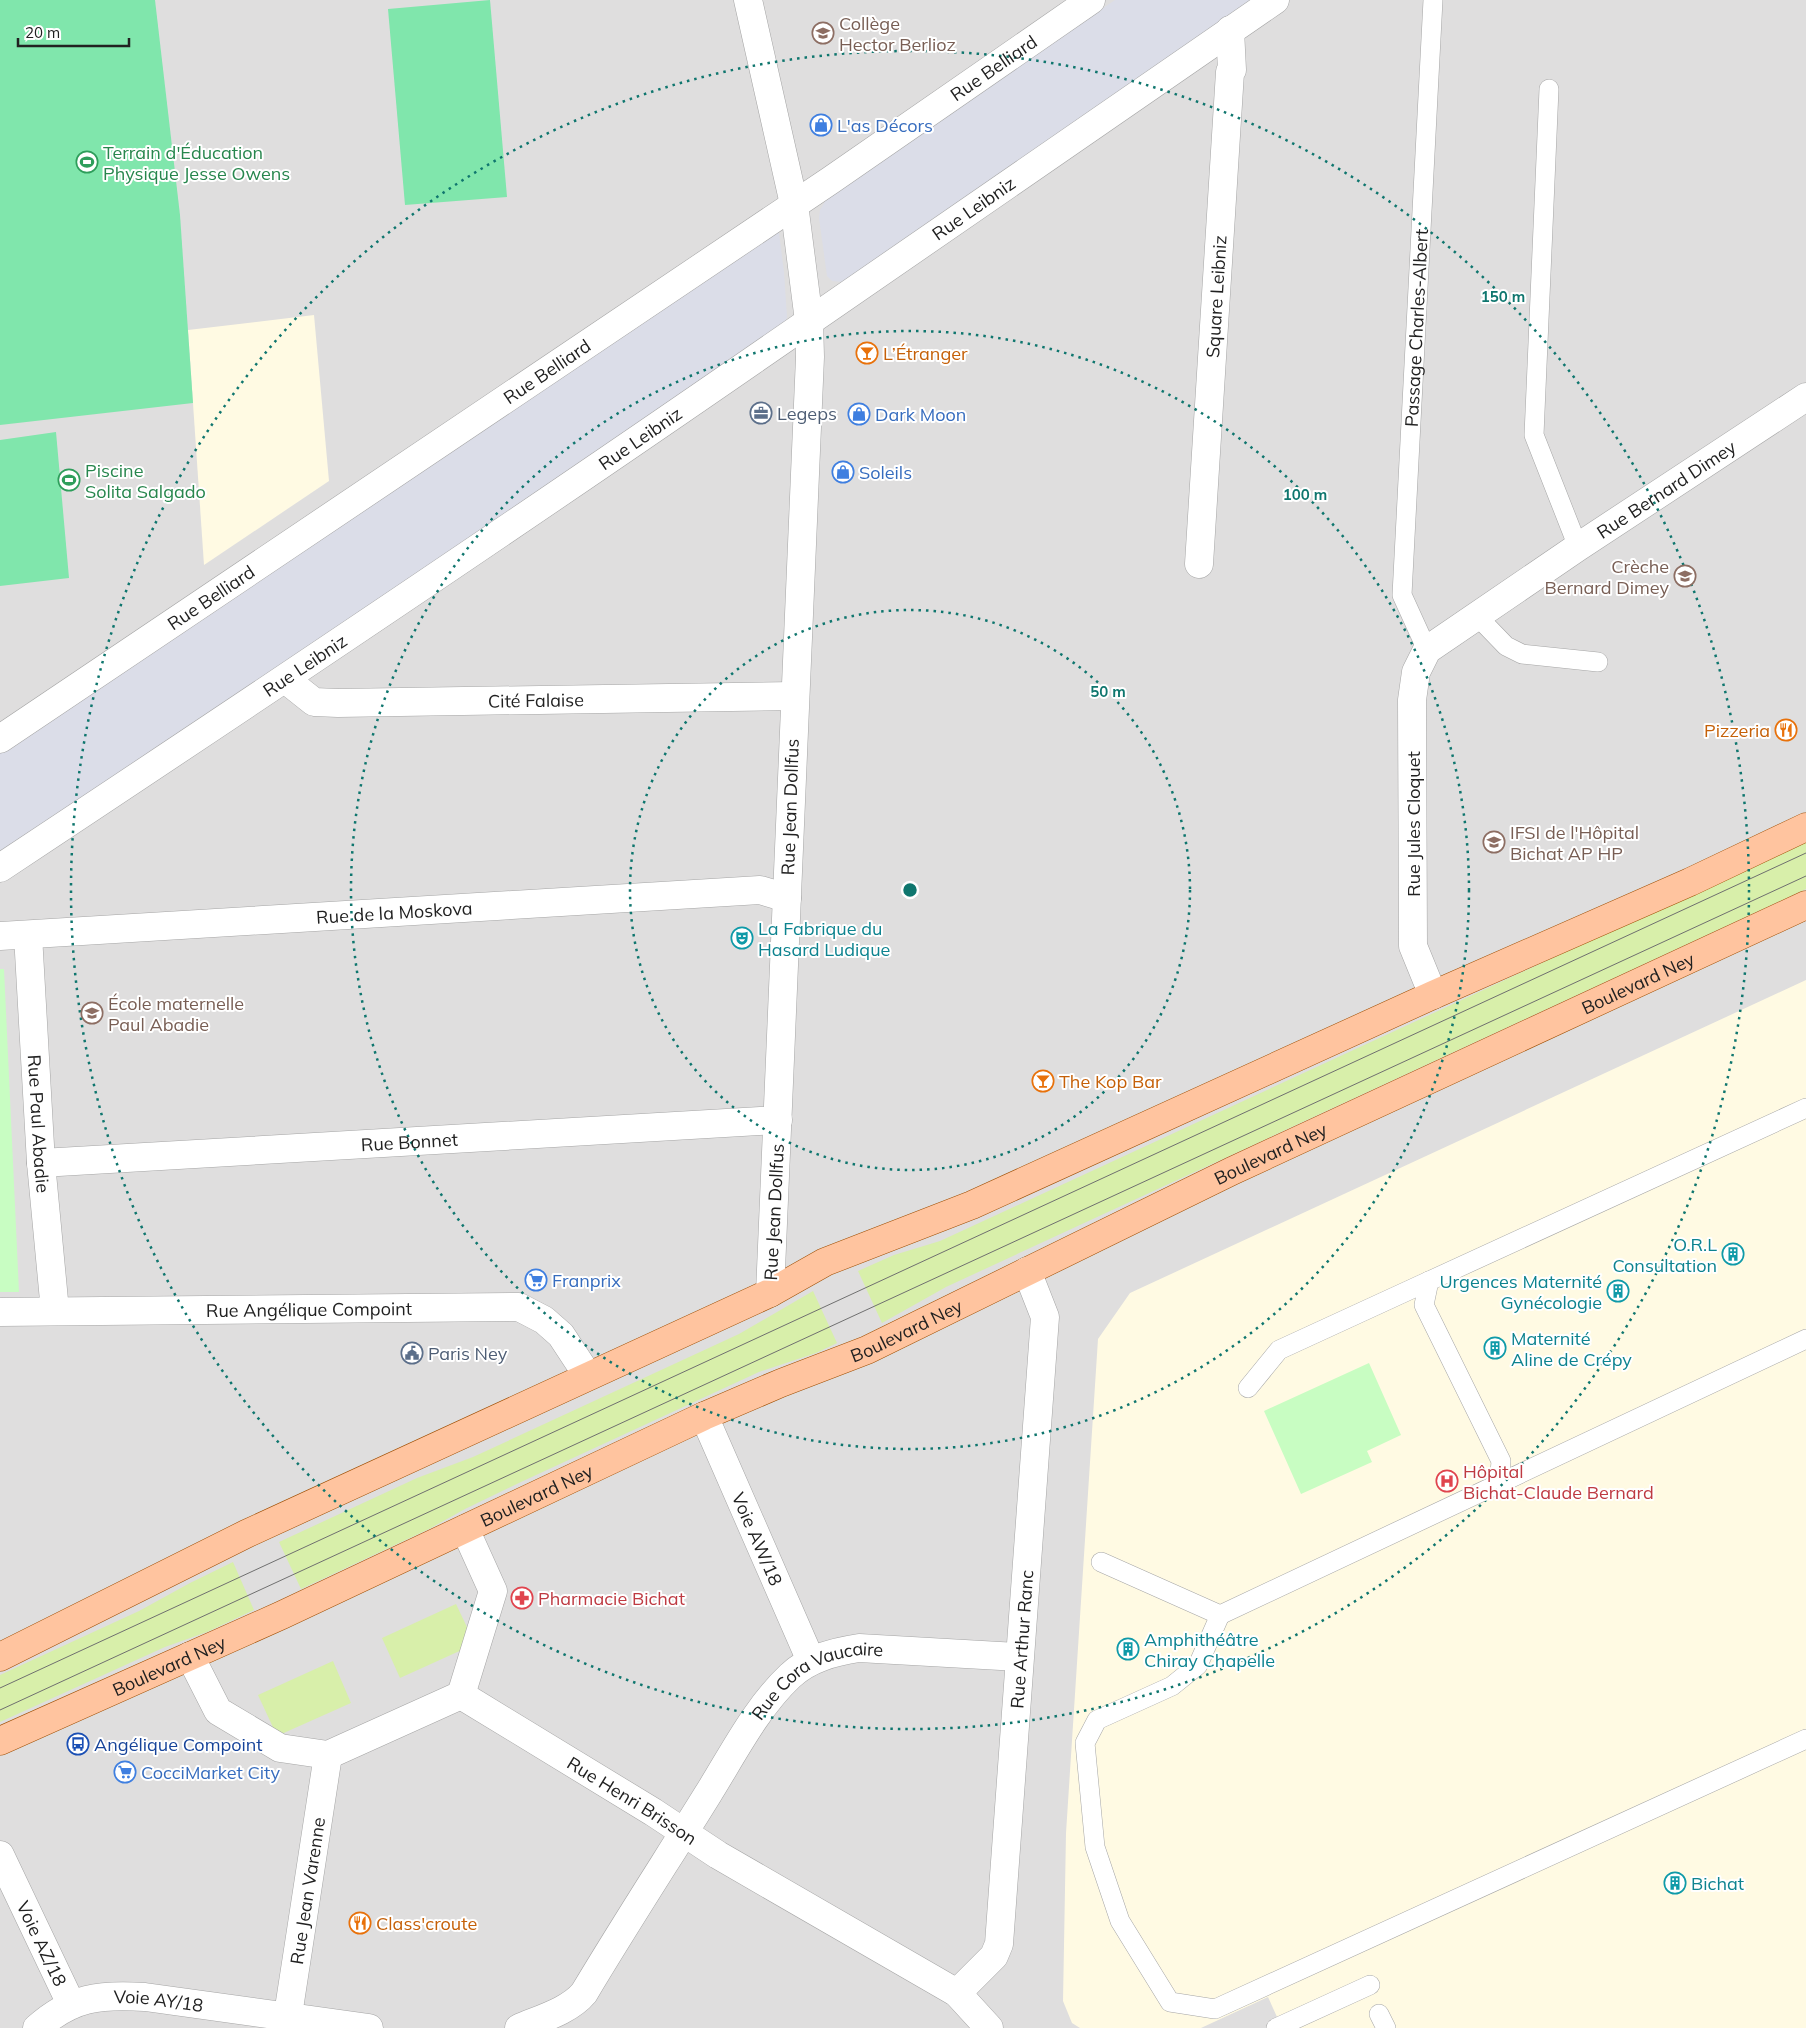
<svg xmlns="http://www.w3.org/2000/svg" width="1806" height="2028" font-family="Mulish,sans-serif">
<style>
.residential{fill:#dfdede}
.education{fill:#fffae3}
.grass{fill:#d8efaa}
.park{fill:#c8fdc2}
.pitch{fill:#80e6ac}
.plaza{fill:#dbdde8}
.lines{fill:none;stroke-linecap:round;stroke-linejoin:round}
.lane-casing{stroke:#a5a5a5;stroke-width:20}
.street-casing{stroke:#a5a5a5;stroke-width:29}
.primary-casing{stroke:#9e4d00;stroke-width:29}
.lane{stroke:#fff;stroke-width:19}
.street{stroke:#fff;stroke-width:28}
.primary{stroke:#ffc49f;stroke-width:28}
.tram{stroke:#6f6f6f;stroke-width:1}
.ring{fill:none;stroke:#0f766e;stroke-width:2.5;stroke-dasharray:2.5 5}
.labels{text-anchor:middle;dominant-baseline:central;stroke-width:4;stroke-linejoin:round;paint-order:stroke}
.education-label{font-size:18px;fill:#785e54;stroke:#fff;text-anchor:start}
.street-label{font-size:18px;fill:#212121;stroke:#fff}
.shop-label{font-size:18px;fill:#366cbe;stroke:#fff;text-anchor:start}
.leisure-label{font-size:18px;fill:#27864d;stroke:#fff;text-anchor:start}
.food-label{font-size:18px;fill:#c56008;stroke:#fff;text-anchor:start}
.service-label{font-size:18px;fill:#4e5e75;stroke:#fff;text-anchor:start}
.culture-label{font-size:18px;fill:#0d838f;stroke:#fff;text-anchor:start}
.health-label{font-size:18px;fill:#be3a42;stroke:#fff;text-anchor:start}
.transit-label{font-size:18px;fill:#164399;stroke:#fff;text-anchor:start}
.centre{fill:#0f766e;stroke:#fff;stroke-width:2.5}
.ring-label{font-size:15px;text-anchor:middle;font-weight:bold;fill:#0f766e;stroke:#fff;stroke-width:4;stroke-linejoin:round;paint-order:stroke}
</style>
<rect width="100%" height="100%" fill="#f2ece7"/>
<rect class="residential" x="0" y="0" width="1806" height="2028"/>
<g class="education">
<polygon points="314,315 329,481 204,565 188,330"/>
<polygon points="1806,980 1806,2028 1282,2028 1268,1997 1201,2028 1080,2028 1072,2023 1063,2001 1066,1833 1098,1339 1130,1293"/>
</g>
<g class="grass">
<polygon points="1806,841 1806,889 946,1287 882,1323 858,1271 894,1255 940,1241"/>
<polygon points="813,1291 837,1343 816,1353 759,1372 521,1482 465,1509 429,1529 301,1589 279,1542 417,1478 473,1457 739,1334"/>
<polygon points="233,1562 254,1610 207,1632 165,1647 0,1722 0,1675 139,1611 190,1583"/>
<polygon points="456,1604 475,1644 400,1678 382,1638"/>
<polygon points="333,1661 351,1703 277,1736 258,1695"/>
</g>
<g class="park">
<polygon points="0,969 4,969 19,1292 0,1292"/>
<polygon points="1369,1363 1401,1435 1367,1451 1372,1462 1301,1494 1264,1411"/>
</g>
<g class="pitch">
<polygon points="0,0 155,0 180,215 193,403 0,425"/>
<polygon points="490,0 507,197 405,205 388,9"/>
<polygon points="56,432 69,578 0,586 0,440"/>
</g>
<g class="plaza">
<polygon points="1115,0 1263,0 843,282 832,281 827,276 819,218 820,210 829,195"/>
<polygon points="773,232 779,233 784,272 787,317 784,326 0,859 0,753"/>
</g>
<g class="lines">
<g class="lane-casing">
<g id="lane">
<polyline points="1549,89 1534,435 1578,547"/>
<polyline points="1477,616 1506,646 1522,654 1598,662"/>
<path id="s1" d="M1427 650 1402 595 1433 0"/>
<polyline points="1248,1388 1279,1350 1429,1281"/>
<polyline points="1499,1484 1501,1461 1424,1305 1429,1281 1806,1108"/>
<polyline points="1101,1562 1220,1615 1806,1339"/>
<polyline points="1220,1615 1198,1665 1172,1686 1097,1720 1085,1743 1095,1847 1120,1921 1170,2002 1215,2009 1806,1739"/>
<polyline points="1379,2014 1386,2028"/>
<polyline points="1276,2028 1370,1985"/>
</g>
</g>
<g class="street-casing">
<g id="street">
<polyline points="748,0 794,204 809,321 810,357 770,1293"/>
<path id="s2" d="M1199 564 1230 72 1232 70 1230 30"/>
<path id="s3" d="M285 679 314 702 338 703 794 696"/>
<path id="s4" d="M0 739 831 180 1091 0"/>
<path id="s5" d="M0 868C252 701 503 533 752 361 927 241 1100 119 1275 0"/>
<path id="s6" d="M28 935 41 1163 55 1311"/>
<path id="s7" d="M0 936 760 890 787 898"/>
<path id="s8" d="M1433 995 1413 946 1412 700 1416 672 1427 650 1578 547 1806 397"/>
<path id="s9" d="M41 1163 778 1120"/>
<path id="s10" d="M0 1312 519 1307 544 1320 561 1335 588 1376"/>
<path id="s11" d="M704 1416 811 1661"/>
<polyline points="190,1656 218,1711 280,1748 328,1755 461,1695"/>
<path id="s12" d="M461 1695 653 1812 718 1855 957 1993 989 2028"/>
<polyline points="461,1695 493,1591 465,1529"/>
<path id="s13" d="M0 1855 71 2004"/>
<path id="s14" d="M957 1993 994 1956 999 1944 1045 1317 1027 1271"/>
<path id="s15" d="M37 2028C72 1997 100 1994 145 1997L369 2028"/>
<path id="s16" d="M286 2028 328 1755"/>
<path id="s17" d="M519 2028C540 2019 569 2011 584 1993 624 1926 667 1860 708 1794 733 1754 756 1708 790 1676 809 1658 834 1652 859 1648L1019 1657"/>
</g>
</g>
<g class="primary-casing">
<g id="primary">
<polyline points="0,1657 246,1534 770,1293 825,1262 972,1205 1433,995 1690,882 1806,827"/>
<path id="s18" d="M0 1741 282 1615 704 1416 781 1383 867 1350 1232 1171 1806 905"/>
</g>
</g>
<use href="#lane" class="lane"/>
<use href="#street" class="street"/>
<use href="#primary" class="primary"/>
<g class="tram">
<polyline points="0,1688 1806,853"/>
<polyline points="0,1710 1806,876"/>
</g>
</g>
<g class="ring">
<circle cx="910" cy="890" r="280"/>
<circle cx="910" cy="890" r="559"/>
<circle cx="910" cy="890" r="839"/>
</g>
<defs>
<g id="school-ring" transform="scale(1.125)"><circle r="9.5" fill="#fff" stroke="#8d6e63" stroke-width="1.5"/><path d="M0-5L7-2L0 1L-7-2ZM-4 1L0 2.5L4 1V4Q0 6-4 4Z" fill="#8d6e63"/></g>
<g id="shop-ring" transform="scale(1.125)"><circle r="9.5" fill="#fff" stroke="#3f7fe0" stroke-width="1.5"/><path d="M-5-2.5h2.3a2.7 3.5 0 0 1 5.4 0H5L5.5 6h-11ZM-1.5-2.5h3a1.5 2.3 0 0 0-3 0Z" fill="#3f7fe0"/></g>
<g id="stadium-ring" transform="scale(1.125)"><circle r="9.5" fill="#fff" stroke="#2e9e5b" stroke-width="1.5"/><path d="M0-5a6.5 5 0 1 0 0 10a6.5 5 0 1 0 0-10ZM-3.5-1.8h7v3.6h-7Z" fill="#2e9e5b"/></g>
<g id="bar-ring" transform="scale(1.125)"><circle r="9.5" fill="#fff" stroke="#e8710a" stroke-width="1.5"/><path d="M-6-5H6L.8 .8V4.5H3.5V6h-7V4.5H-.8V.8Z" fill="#e8710a"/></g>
<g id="office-ring" transform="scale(1.125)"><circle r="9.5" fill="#fff" stroke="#5c6f8a" stroke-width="1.5"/><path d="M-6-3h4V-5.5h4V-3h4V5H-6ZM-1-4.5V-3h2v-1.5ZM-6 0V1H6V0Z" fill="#5c6f8a"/></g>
<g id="restaurant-ring" transform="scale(1.125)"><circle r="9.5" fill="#fff" stroke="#e8710a" stroke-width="1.5"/><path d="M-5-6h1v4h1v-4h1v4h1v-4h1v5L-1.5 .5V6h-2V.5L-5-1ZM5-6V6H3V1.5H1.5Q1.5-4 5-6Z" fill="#e8710a"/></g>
<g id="university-ring" transform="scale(1.125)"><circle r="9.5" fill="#fff" stroke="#8d6e63" stroke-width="1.5"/><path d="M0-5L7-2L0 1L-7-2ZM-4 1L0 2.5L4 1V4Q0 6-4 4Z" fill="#8d6e63"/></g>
<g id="theatre-ring" transform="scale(1.125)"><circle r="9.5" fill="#fff" stroke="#0f9aa8" stroke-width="1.5"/><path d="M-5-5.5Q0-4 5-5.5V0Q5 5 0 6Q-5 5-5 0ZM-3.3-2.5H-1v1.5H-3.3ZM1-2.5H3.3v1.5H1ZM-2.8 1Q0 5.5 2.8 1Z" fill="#0f9aa8"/></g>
<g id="building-ring" transform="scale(1.125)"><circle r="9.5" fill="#fff" stroke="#0f9aa8" stroke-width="1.5"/><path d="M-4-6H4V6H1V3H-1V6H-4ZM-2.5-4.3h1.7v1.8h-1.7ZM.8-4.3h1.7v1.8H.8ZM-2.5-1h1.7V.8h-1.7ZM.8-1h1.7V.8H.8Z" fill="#0f9aa8"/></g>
<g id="supermarket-ring" transform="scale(1.125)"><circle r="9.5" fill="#fff" stroke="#3f7fe0" stroke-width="1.5"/><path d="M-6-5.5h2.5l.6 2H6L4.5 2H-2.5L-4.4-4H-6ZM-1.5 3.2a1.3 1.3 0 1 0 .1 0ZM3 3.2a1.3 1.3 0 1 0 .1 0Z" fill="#3f7fe0"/></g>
<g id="civic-ring" transform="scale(1.125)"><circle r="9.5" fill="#fff" stroke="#5c6f8a" stroke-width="1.5"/><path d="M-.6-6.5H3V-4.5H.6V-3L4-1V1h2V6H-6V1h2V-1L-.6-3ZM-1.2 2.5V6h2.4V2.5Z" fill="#5c6f8a"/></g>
<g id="hospital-ring" transform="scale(1.125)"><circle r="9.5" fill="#fff" stroke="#e0444e" stroke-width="1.5"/><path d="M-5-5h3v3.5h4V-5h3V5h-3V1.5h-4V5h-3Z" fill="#e0444e"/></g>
<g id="pharmacy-ring" transform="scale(1.125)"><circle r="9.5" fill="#fff" stroke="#e0444e" stroke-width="1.5"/><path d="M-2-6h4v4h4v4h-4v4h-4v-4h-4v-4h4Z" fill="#e0444e"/></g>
<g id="bus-ring" transform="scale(1.125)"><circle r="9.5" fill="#fff" stroke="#1a4fb4" stroke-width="1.5"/><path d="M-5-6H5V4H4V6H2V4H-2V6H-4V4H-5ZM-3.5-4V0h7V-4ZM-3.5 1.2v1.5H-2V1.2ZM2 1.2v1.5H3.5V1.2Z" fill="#1a4fb4"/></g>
</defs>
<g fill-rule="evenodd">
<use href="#school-ring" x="823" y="33"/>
<use href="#shop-ring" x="821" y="125"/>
<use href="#stadium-ring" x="87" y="162"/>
<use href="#bar-ring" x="867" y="353"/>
<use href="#office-ring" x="761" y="413"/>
<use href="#shop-ring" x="859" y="414"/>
<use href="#shop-ring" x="843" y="472"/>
<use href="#stadium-ring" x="69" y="480"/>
<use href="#school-ring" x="1685" y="576"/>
<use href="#restaurant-ring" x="1786" y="730"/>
<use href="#university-ring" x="1494" y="842"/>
<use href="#theatre-ring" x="742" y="938"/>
<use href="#school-ring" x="92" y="1013"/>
<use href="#bar-ring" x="1043" y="1081"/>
<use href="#building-ring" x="1733" y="1254"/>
<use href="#supermarket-ring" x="536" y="1280"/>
<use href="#building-ring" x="1618" y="1291"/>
<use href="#building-ring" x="1495" y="1348"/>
<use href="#civic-ring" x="412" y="1353"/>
<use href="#hospital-ring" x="1447" y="1481"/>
<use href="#pharmacy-ring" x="522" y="1598"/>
<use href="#building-ring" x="1128" y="1649"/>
<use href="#bus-ring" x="78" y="1744"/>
<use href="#supermarket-ring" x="125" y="1772"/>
<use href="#building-ring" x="1675" y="1883"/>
<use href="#restaurant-ring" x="360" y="1923"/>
</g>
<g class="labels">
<g class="education-label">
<text x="839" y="23">Collège<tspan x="839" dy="21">Hector Berlioz</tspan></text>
<text x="1669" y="566" text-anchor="end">Crèche<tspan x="1669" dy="21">Bernard Dimey</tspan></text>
<text x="1510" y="832">IFSI de l'Hôpital<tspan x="1510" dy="21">Bichat AP HP</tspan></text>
<text x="108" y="1003">École maternelle<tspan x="108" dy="21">Paul Abadie</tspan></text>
</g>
<g class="street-label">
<text stroke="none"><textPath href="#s4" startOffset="1199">Rue Belliard</textPath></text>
<text stroke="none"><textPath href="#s5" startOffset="1176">Rue Leibniz</textPath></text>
<text stroke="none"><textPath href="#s2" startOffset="268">Square Leibniz</textPath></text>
<text stroke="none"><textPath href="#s1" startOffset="328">Passage Charles-Albert</textPath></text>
<text stroke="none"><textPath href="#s4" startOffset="659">Rue Belliard</textPath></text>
<text stroke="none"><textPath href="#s5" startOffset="771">Rue Leibniz</textPath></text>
<text stroke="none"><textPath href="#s8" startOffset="640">Rue Bernard Dimey</textPath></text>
<text stroke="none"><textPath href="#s4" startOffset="254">Rue Belliard</textPath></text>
<text stroke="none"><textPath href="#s5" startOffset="366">Rue Leibniz</textPath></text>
<text stroke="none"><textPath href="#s3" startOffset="259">Cité Falaise</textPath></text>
<text transform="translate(790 807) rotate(-88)">Rue Jean Dollfus</text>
<text transform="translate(1413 824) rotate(-90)">Rue Jules Cloquet</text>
<text stroke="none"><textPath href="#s7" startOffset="395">Rue de la Moskova</textPath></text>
<text stroke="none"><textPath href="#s18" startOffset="1805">Boulevard Ney</textPath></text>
<text stroke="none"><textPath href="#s6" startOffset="189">Rue Paul Abadie</textPath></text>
<text stroke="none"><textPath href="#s9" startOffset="369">Rue Bonnet</textPath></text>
<text stroke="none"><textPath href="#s18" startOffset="1400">Boulevard Ney</textPath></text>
<text transform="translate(774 1212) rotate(-87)">Rue Jean Dollfus</text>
<text stroke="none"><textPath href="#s10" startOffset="309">Rue Angélique Compoint</textPath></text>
<text stroke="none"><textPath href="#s18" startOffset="995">Boulevard Ney</textPath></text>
<text stroke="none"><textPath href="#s18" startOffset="590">Boulevard Ney</textPath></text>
<text stroke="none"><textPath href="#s11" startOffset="134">Voie AW/18</textPath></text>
<text stroke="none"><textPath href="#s14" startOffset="371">Rue Arthur Ranc</textPath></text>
<text stroke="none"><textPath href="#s18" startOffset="185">Boulevard Ney</textPath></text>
<text stroke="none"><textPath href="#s17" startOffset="476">Rue Cora Vaucaire</textPath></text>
<text stroke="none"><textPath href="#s12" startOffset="201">Rue Henri Brisson</textPath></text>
<text stroke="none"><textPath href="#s16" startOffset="139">Rue Jean Varenne</textPath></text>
<text stroke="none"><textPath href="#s13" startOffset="98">Voie AZ/18</textPath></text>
<text stroke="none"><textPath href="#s15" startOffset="130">Voie AY/18</textPath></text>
</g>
<g class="shop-label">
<text x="837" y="125">L'as Décors</text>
<text x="875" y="414">Dark Moon</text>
<text x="859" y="472">Soleils</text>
<text x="552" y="1280">Franprix</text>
<text x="141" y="1772">CocciMarket City</text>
</g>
<g class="leisure-label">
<text x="103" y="152">Terrain d'Éducation<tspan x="103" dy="21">Physique Jesse Owens</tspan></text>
<text x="85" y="470">Piscine<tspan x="85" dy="21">Solita Salgado</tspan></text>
</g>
<g class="food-label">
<text x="883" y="353">L’Étranger</text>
<text x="1770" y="730" text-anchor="end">Pizzeria</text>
<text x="1059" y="1081">The Kop Bar</text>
<text x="376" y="1923">Class'croute</text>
</g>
<g class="service-label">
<text x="777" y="413">Legeps</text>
<text x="428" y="1353">Paris Ney</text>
</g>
<g class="culture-label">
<text x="758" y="928">La Fabrique du<tspan x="758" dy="21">Hasard Ludique</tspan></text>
<text x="1717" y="1244" text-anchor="end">O.R.L<tspan x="1717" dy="21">Consultation</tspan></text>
<text x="1602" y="1281" text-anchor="end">Urgences Maternité<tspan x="1602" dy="21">Gynécologie</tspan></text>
<text x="1511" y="1338">Maternité<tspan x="1511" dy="21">Aline de Crépy</tspan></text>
<text x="1144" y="1639">Amphithéâtre<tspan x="1144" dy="21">Chiray Chapelle</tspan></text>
<text x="1691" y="1883">Bichat</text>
</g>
<g class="health-label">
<text x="1463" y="1471">Hôpital<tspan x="1463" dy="21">Bichat-Claude Bernard</tspan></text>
<text x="538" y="1598">Pharmacie Bichat</text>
</g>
<g class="transit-label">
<text x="94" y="1744">Angélique Compoint</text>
</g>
</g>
<circle cx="910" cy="890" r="8" class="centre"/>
<g class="ring-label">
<text x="1503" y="302">150 m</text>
<text x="1305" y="500">100 m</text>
<text x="1108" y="697">50 m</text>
</g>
<path d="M18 38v8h111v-8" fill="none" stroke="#212121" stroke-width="2.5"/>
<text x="25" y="38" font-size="15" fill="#212121" stroke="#ffffff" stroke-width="4" paint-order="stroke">20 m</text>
</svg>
